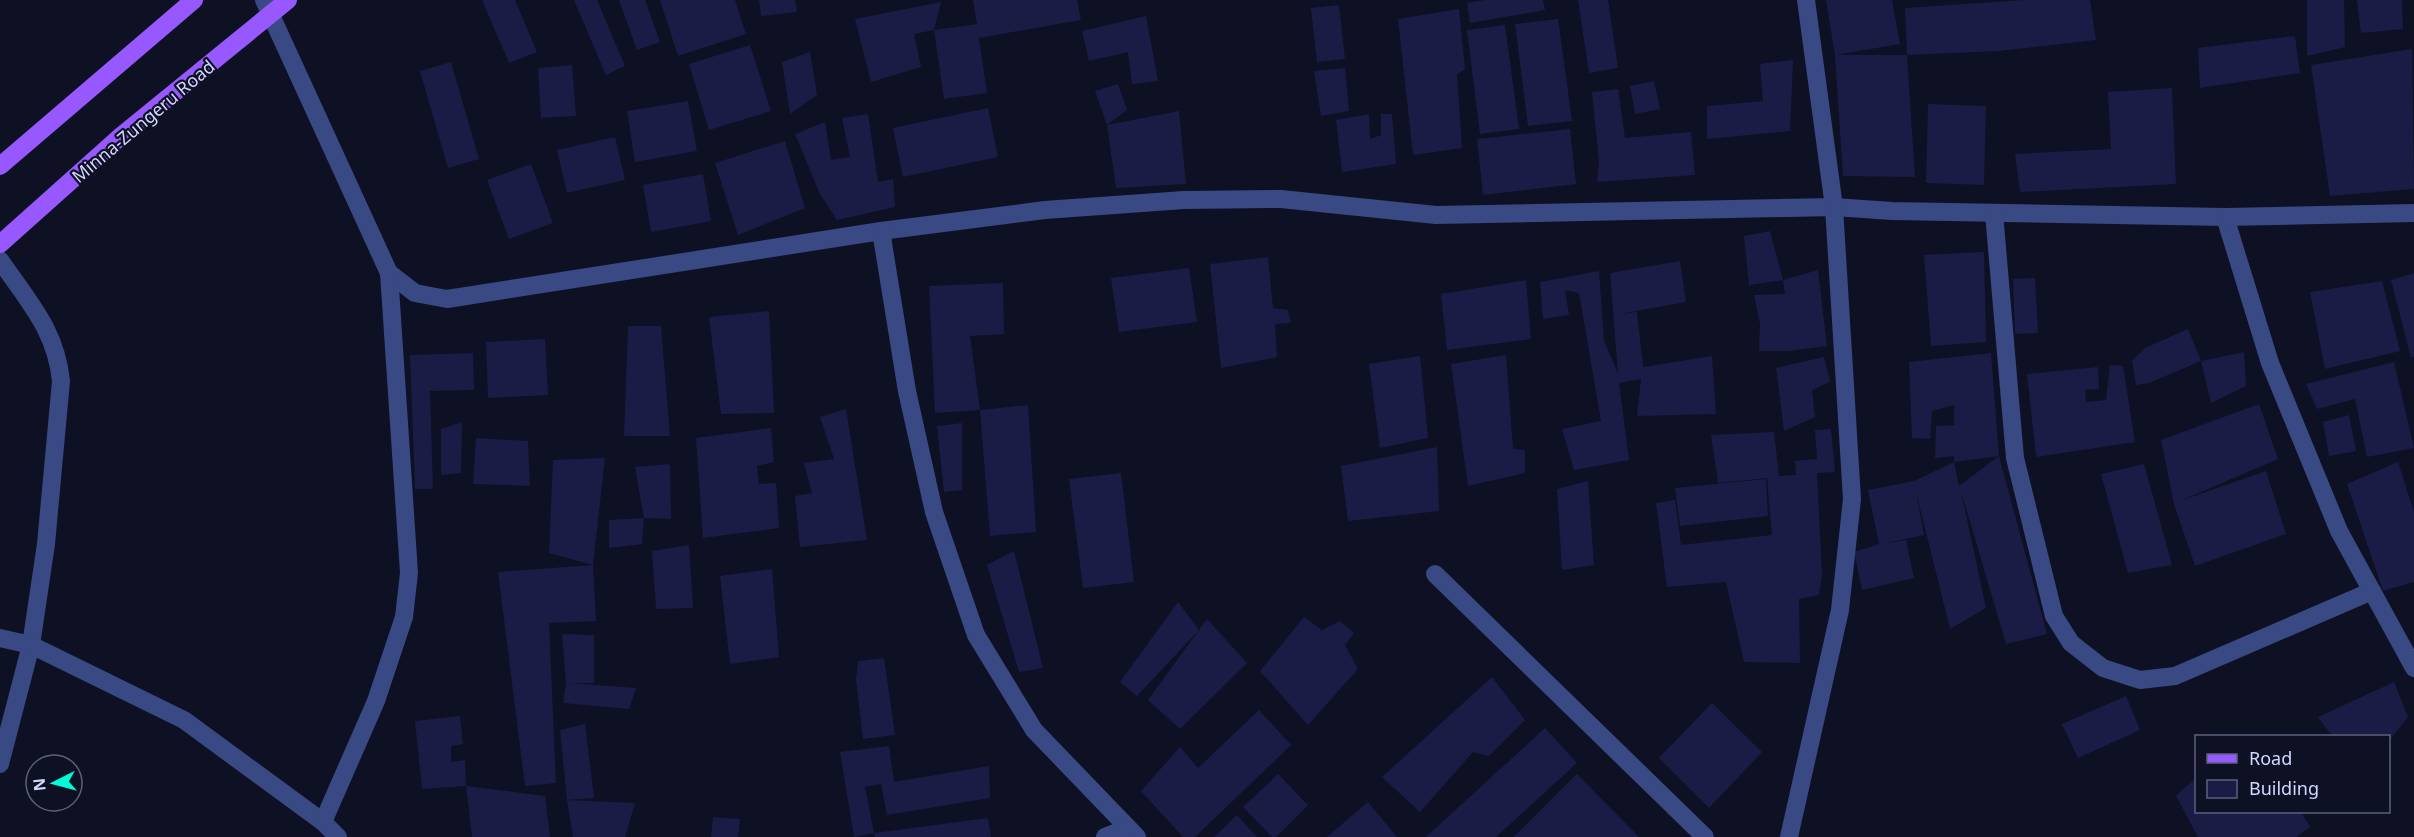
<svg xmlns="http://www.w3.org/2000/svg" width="2414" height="837" font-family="'Noto Sans',sans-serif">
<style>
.building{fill:#1a1c45}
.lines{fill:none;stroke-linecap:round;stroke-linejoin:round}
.minor{stroke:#394983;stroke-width:18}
.major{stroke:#9759ff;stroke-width:18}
.labels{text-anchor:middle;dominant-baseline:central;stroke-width:4.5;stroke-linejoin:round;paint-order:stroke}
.street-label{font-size:18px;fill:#d2d8ff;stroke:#0e1024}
</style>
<rect width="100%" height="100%" fill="#0e1024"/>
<g class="building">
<polygon points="482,0 515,0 537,52 509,63"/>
<polygon points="574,0 597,0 625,66 606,75"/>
<polygon points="619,0 645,0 660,42 637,50"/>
<polygon points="660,0 735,0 746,34 678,56"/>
<polygon points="759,0 795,0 797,12 761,16"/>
<polygon points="973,0 1077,0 1081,20 979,38 987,93 944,99 934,30 977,24"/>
<polygon points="1485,0 1543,0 1545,10 1470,23 1467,3"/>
<polygon points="1578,0 1608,0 1618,68 1589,73"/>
<polygon points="1826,0 1892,0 1900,44 1835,55"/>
<polygon points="2024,0 2090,0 2096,40 1999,51 1907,55 1905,8"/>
<polygon points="2307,0 2344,0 2345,47 2307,56"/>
<polygon points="2357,0 2402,0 2403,29 2361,33"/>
<polygon points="941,2 934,30 914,34 921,67 871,82 855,19"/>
<polygon points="1339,5 1345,59 1317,62 1311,8"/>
<polygon points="1459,9 1465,70 1457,74 1462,148 1413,155 1398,19"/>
<polygon points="1146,16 1158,81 1132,84 1128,52 1089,61 1082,31"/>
<polygon points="1558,19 1572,121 1528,126 1515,24"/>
<polygon points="1505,25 1519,129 1480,134 1467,30"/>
<polygon points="2295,36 2300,73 2200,88 2198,48"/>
<polygon points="750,45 771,111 709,130 689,64"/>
<polygon points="2412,49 2414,189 2330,196 2311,65"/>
<polygon points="810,52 817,95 790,114 782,62"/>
<polygon points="1835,55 1907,55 1915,177 1843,176"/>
<polygon points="1793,60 1790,131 1707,139 1707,106 1763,101 1760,64"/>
<polygon points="451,62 479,159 448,168 420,71"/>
<polygon points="572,65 576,116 541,118 538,68"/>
<polygon points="1345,68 1349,111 1321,116 1314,71"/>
<polygon points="1654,81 1660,109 1635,114 1630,86"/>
<polygon points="1118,84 1127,110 1107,125 1095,91"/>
<polygon points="2172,88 2176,184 2020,192 2015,154 2111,149 2108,92"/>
<polygon points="1618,89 1625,138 1691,132 1695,175 1597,182 1599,162 1592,92"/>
<polygon points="688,101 697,151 635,162 627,111"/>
<polygon points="1928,104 1986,106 1984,185 1926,183"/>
<polygon points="988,108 998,157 903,177 893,128"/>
<polygon points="1179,111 1186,184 1116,188 1107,125"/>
<polygon points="868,114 878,182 893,179 895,207 837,220 820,194 795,134 825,122 831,160 850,157 842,118"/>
<polygon points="1369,114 1370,139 1381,135 1381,114 1392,114 1396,164 1342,172 1336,120"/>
<polygon points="1570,129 1576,184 1483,195 1477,139"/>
<polygon points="615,137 625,180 567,193 557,150"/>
<polygon points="785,141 805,208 738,235 715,163"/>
<polygon points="531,164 553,223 509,239 487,180"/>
<polygon points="703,174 711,221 651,232 643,185"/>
<polygon points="1770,231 1783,280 1818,270 1827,346 1789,351 1759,351 1760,324 1754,295 1785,294 1783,280 1749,285 1744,236"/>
<polygon points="1984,252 1986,342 1931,346 1924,255"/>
<polygon points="1268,257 1273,308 1288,310 1291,323 1275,324 1277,357 1221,368 1210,264"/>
<polygon points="1680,261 1686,302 1620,314 1637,312 1643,367 1712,356 1716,414 1637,416 1641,379 1619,383 1629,460 1574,470 1562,429 1601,421 1583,316 1579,293 1565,290 1569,315 1543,319 1540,282 1599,271 1604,341 1618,373 1610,273"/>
<polygon points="1189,268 1197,322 1119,332 1111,278"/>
<polygon points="2414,273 2414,357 2411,358 2391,280"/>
<polygon points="2035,278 2038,333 2015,334 2013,279"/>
<polygon points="1526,280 1531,339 1447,350 1441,294"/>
<polygon points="2382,281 2400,351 2325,369 2310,292"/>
<polygon points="1003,283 1004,334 970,336 980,410 935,413 929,286"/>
<polygon points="769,311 774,413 721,414 709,317"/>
<polygon points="628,326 661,326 670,436 624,436"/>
<polygon points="2188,329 2201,361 2149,383 2136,385 2132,361 2145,348"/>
<polygon points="545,339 548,395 488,398 486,342"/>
<polygon points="2244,352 2246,386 2211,403 2201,361"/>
<polygon points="473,353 474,390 430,391 433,489 415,489 410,355"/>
<polygon points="1991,353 1999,456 1954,462 1954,456 1935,458 1936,426 1954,425 1954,405 1932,411 1930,439 1912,438 1909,362"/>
<polygon points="1506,355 1513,449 1525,450 1525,473 1468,486 1451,364"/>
<polygon points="1420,356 1428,438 1380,448 1369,364"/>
<polygon points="1824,357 1830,382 1812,390 1815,417 1784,431 1776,368"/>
<polygon points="2394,362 2414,448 2367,457 2355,399 2317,409 2306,384"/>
<polygon points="2110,365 2123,366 2135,442 2036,457 2027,374 2098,367 2099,389 2085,390 2086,402 2106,400"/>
<polygon points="2259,404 2278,459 2180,501 2266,471 2286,534 2195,566 2174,504 2161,440"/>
<polygon points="1028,405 1036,532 990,536 980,410"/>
<polygon points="846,409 867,540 800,547 795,496 812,493 804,463 834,459 820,417"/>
<polygon points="2349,415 2356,451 2329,456 2323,422"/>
<polygon points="462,422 461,473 441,475 441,429"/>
<polygon points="962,423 962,490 944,492 937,426"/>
<polygon points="771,428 774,462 757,466 759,484 776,483 779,528 703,538 696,438"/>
<polygon points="1831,429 1835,472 1817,473 1822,575 1819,595 1799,599 1800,663 1744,662 1726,582 1667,587 1656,503 1675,500 1681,545 1772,535 1767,478 1718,483 1711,435 1774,432 1779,476 1796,475 1795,461 1817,459 1815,430"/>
<polygon points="476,438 528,441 530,486 473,484"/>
<polygon points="1437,447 1439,511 1348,521 1341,466"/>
<polygon points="1999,456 2047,634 2006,644 1961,491 1986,608 1950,629 1916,492 1924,535 1886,543 1906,540 1914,578 1862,590 1854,552 1879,544 1868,490 1914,481 1954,462 1959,486"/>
<polygon points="605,458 593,565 596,621 549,623 556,783 525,786 498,572 593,565 549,553 553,460"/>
<polygon points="2398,462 2414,512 2414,582 2383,591 2347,484"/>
<polygon points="670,464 671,519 644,518 635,467"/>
<polygon points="2144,464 2172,565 2128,573 2101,474"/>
<polygon points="1121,473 1134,582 1083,588 1069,479"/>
<polygon points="1766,479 1768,516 1680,526 1675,488"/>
<polygon points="1588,481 1594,565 1562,570 1557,489"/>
<polygon points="644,518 642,544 609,548 609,520"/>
<polygon points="689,545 693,608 656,609 652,551"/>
<polygon points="1014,551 1043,668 1019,672 987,565"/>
<polygon points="772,569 779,657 730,664 720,576"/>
<polygon points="1178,602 1199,630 1207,619 1247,663 1180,729 1148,700 1199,630 1137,696 1120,682"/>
<polygon points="1304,617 1322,630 1340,621 1354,633 1345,645 1358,669 1308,725 1260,671"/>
<polygon points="562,634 594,635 594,683 570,683 636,688 629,709 563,703 566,683"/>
<polygon points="884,658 895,735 863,739 856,680 858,661"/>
<polygon points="1492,677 1525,720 1489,756 1473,752 1420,812 1382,777"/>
<polygon points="2394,682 2408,717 2388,742 2388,736 2332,736 2318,717"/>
<polygon points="2126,696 2140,730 2078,758 2062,724"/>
<polygon points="1712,703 1762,752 1709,808 1659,758"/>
<polygon points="1259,710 1291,745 1195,837 1183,837 1141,791 1180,747 1198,768"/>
<polygon points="460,716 463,744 451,746 451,762 465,760 466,786 422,789 415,721"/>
<polygon points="585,724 594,798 567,800 560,730"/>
<polygon points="1545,728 1577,763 1496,837 1426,837"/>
<polygon points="889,746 894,782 989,766 990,798 887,815 881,784 865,787 874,833 854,837 840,752"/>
<polygon points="1278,774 1308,805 1276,837 1272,837 1243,807"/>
<polygon points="1577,774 1639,837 1514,837"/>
<polygon points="2193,780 2196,783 2196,812 2301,812 2310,827 2296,837 2198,837 2176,796"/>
<polygon points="466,786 545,796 550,837 472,837"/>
<polygon points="567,800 635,803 625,837 573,837"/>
<polygon points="1368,802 1397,837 1327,837"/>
<polygon points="1237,815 1257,837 1214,837"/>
<polygon points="713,817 740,819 738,837 711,837"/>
<polygon points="988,818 991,837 875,837 874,833"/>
</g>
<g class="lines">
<g class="minor">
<polyline points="264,0 389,273 415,293 447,299 881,231 1045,210 1184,200 1281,199 1436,215 1834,207 1892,211 2225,217 2270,363 2339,531 2414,668"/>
<polyline points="1994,213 2015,458 2054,616 2071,643 2103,668 2140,680 2175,676 2372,591"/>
<polyline points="2225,217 2414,213"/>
<polyline points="881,231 907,391 934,512 976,635 1034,730 1137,837"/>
<path d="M0 260C28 301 56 330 61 381L46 544 31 645 0 764"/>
<polyline points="1435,574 1705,837"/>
<polyline points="0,638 31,645 184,720 323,822 338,837"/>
<polyline points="323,822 376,701 404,617 409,573 389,273"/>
<polyline points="1105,837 1128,828"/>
<polyline points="1789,837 1840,610 1852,499 1834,207 1806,0"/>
</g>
<g class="major">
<polyline points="0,166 194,0"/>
<polyline points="0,244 121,136 288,0"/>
</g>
</g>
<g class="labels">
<g class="street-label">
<text transform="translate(143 121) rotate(-40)">Minna-Zungeru Road</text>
</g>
</g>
<rect x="2195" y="735" width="195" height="78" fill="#0e1024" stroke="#5c607c" stroke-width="1.5"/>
<rect x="2207" y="754" width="30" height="9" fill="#9759ff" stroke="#5c607c" stroke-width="1.5"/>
<text x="2249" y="765" font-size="18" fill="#d2d8ff">Road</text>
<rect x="2207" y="780" width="30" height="18" fill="#1a1c45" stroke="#5c607c" stroke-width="1.5"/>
<text x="2249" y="795" font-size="18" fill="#d2d8ff">Building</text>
<g transform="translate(54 783) rotate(264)"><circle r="28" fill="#0e1024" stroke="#5c607c" stroke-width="1.5"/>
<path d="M0-4.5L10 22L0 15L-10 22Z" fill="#00fdd7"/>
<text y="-9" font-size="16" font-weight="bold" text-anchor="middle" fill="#d2d8ff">N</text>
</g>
</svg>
